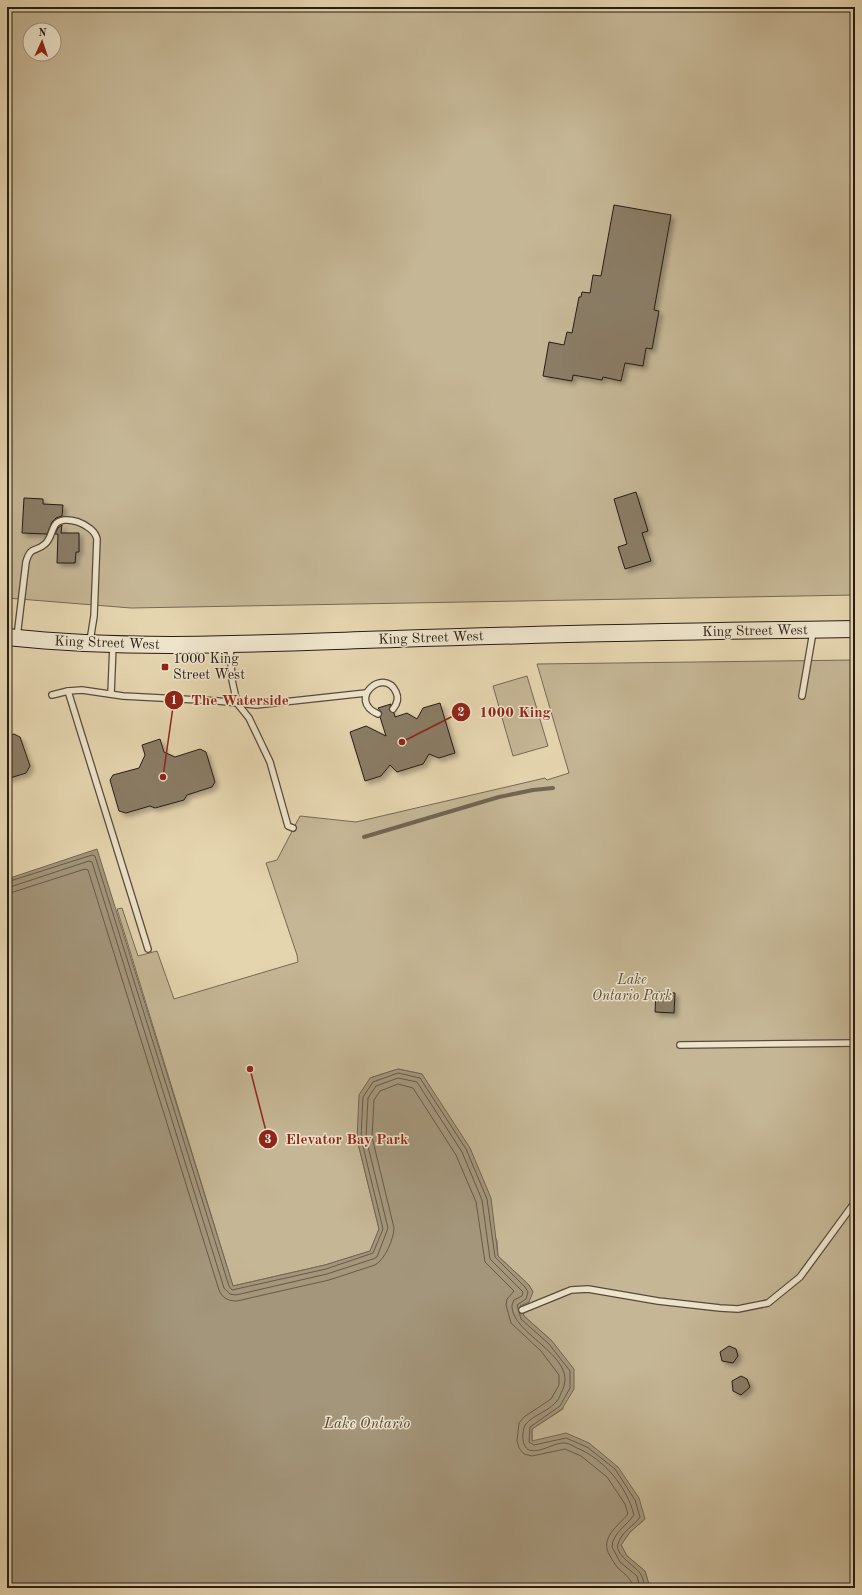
<svg xmlns="http://www.w3.org/2000/svg" width="862" height="1595" font-family="'Old Standard TT',serif">
<style>
.green{fill:#c5b695;stroke:#766955;fill-rule:evenodd}
.water{fill:#a4967b;stroke:#726552}
.lines{fill:none;stroke-linecap:round;stroke-linejoin:round}
.shore{stroke:#665948;stroke-width:1}
.stream{stroke:#726552;stroke-width:4}
.building{fill:#8a7c65;stroke:#271c15;filter:url(#shadow)}
.lane-casing{stroke:#564a3c;stroke-width:8}
.secondary-casing{stroke:#271c15;stroke-width:18}
.lane{stroke:#eee4cb;stroke-width:5.5}
.secondary{stroke:#eee4cb;stroke-width:16}
.poi-dot{fill:#8f2418;stroke:#eee4cb;stroke-width:1.5}
.labels{text-anchor:middle;dominant-baseline:central;stroke-width:3;stroke-linejoin:round;paint-order:stroke}
.street-label{font-size:14px;fill:#271c15;stroke:#eee4cb}
.poi-label{font-size:14px;fill:#271c15;stroke:#eee4cb;text-anchor:start}
.park-label{font-size:14px;font-style:italic;fill:#564a3b;stroke:#eee4cb}
.water-label{font-size:15px;font-style:italic;fill:#534739;stroke:#eee4cb}
.leader{fill:none;stroke:#8f2418;stroke-width:1.5}
.callout-dot{fill:#8f2418;stroke:#eee4cb;stroke-width:1.5}
.mark-label{font-size:12px;text-anchor:middle;font-weight:bold;fill:#fff}
.callout-label{font-size:15px;text-anchor:middle;font-weight:bold;fill:#8f2418;stroke:#eee4cb;stroke-width:3;stroke-linejoin:round;paint-order:stroke}
</style>
<defs>
<filter id="shadow"><feDropShadow dx="3.5" dy="3.5" stdDeviation="2" flood-color="#0004"/></filter>
</defs>
<rect width="100%" height="100%" fill="#e5d5af"/>
<filter id="stains"><feTurbulence type="fractalNoise" baseFrequency=".005" numOctaves="4"/><feColorMatrix values="0 0 0 0 .2 0 0 0 0 .09 0 0 0 0 .02 0 0 0 .5 -.17"/></filter>
<radialGradient id="worn" r=".72"><stop offset=".6" stop-color="#630" stop-opacity="0"/><stop offset="1" stop-color="#630" stop-opacity=".3"/></radialGradient>
<g class="green">
<path d="M7 7H855V595L131 608 7 598ZM30 30H54V54H30Z"/>
<polygon points="855,660 855,1588 650,1588 645,1571 627,1556 621,1545 630,1532 645,1519 532,1442 532,1429 563,1409 552,1341 524,1316 520,1306 533,1292 529,1285 498,1256 497,1241 422,1074 398,1069 370,1078 357,1139 379,1229 370,1251 325,1265 233,1286 117,909 122,908 138,956 157,951 174,999 298,962 297,955 266,863 277,860 300,816 356,822 545,778 547,780 569,773 537,664"/>
<polygon points="527,676 548,746 513,756 493,686"/>
</g>
<polygon class="water" points="97,849 233,1286 325,1265 370,1251 379,1229 357,1139 359,1095 370,1078 398,1069 422,1074 470,1148 491,1198 498,1256 529,1285 533,1292 529,1302 520,1306 524,1316 552,1341 574,1369 574,1389 562,1409 532,1429 532,1441 566,1433 589,1443 618,1467 639,1498 645,1519 630,1532 621,1545 627,1556 645,1571 650,1588 7,1588 7,879"/>
<g class="lines">
<g class="shore">
<path d="M7 882 92 855 95 856 229 1286 232 1290 326 1269 373 1253 383 1229 361 1138 363 1097 373 1082 398 1073 420 1078 466 1149 487 1199 495 1257 525 1287 528 1292 526 1299 517 1305 521 1319 549 1344 570 1371V1388L560 1406 530 1427 529 1442 534 1445 566 1438 587 1447 615 1469 635 1500 640 1517C634 1526 621 1532 618 1544 614 1554 635 1566 640 1573 643 1577 644 1583 645 1588"/>
<path d="M7 888 89 861 92 862 224 1288 230 1294 236 1295 327 1274 373 1259 377 1257 388 1228 366 1138 368 1098 376 1086 398 1078 417 1082 462 1152 482 1200 490 1259 523 1292 522 1296 514 1300 512 1305C511 1336 582 1356 561 1393 560 1396 558 1401 555 1403 547 1412 533 1415 525 1425 522 1432 521 1446 529 1450 540 1454 554 1442 565 1443 569 1443 573 1446 577 1448 604 1459 627 1487 634 1515 627 1525 612 1534 612 1547L620 1562 637 1576 640 1588"/>
<path d="M7 894 85 869 88 870 219 1290C222 1298 228 1301 237 1301L329 1280 375 1265C385 1260 394 1238 394 1228L372 1137 374 1100 380 1091 398 1084 413 1088 456 1155 476 1202 485 1262 514 1291 507 1299 506 1305 511 1323 541 1351 559 1375V1385L551 1399 524 1417 519 1423 517 1441 519 1448 524 1454 532 1456 565 1449 581 1456 607 1477 625 1504 628 1514C618 1526 599 1538 610 1556 613 1561 615 1565 619 1569 626 1575 631 1579 634 1588"/>
</g>
<polyline class="stream" points="364,837 499,797 533,790 553,788"/>
</g>
<g class="building">
<polygon points="614,205 671,215 654,310 659,311 652,349 646,348 643,366 625,363 621,381 603,377 602,380 573,375 572,381 543,376 549,342 564,345 567,332 572,333 579,297 581,297 582,292 590,293 593,275 601,276"/>
<polygon points="636,492 648,531 642,533 651,561 625,569 618,547 627,544 614,499"/>
<polygon points="24,498 43,499 43,504 63,505 62,516 56,518 52,522 47,534 22,533"/>
<polygon points="62,525 61,533 79,533 79,552 76,552 75,563 57,563 58,534 55,534 58,528"/>
<polygon points="440,703 455,753 439,758 429,754 423,764 397,772 390,765 381,776 365,781 350,732 366,726 386,736 380,717 382,713 378,708 391,704 389,710 394,713 395,717 407,713 417,719 423,708"/>
<polygon points="14,734 20,737 30,766 26,773 7,779 7,736"/>
<polygon points="160,739 164,752 175,757 200,749 206,752 215,782 212,787 187,795 184,800 155,808 150,806 126,813 119,811 110,780 113,775 139,768 145,755 142,745"/>
<polygon points="656,992 675,993 674,1013 655,1012"/>
<polygon points="729,1346 736,1349 738,1356 733,1363 722,1361 720,1352"/>
<polygon points="741,1376 747,1379 750,1387 741,1395 733,1391 732,1381"/>
</g>
<g class="lines">
<g class="lane-casing">
<g id="lane">
<path d="M17 637 26 562C31 545 35 553 45 544 51 539 51 531 55 525 63 513 94 524 97 539L94 616 90 641"/>
<polyline points="230,645 232,680 237,703 249,718 270,762 288,826 293,828"/>
<polyline points="68,691 148,949"/>
<polyline points="111,694 113,645"/>
<polyline points="52,695 68,691 82,690 123,696 218,701 256,705 366,693"/>
<polyline points="802,696 813,632"/>
<path d="M378 714C346 700 384 666 396 692 399 698 397 704 393 709"/>
<polyline points="680,1045 855,1043"/>
<polyline points="522,1310 571,1290 588,1289 658,1301 720,1308 738,1309 768,1303 800,1277 855,1202"/>
</g>
</g>
<g class="secondary-casing">
<path id="secondary" d="M7 637C136 651 266 643 395 639 548 634 702 631 855 629"/>
</g>
<use href="#lane" class="lane"/>
<use href="#secondary" class="secondary"/>
</g>
<rect class="poi-dot" x="161" y="663" width="8" height="8" rx="2"/>
<g class="labels">
<g class="street-label">
<text transform="translate(755 631) rotate(-1)">King Street West</text>
<text transform="translate(431 638) rotate(-2)">King Street West</text>
<text transform="translate(107 643) rotate(2)">King Street West</text>
</g>
<g class="poi-label">
<text x="173" y="659">1000 King<tspan x="173" dy="16">Street West</tspan></text>
</g>
<g class="park-label">
<text x="632" y="980">Lake<tspan x="632" dy="16">Ontario Park</tspan></text>
</g>
<g class="water-label">
<text x="367" y="1424">Lake Ontario</text>
</g>
</g>
<path class="leader" d="M163 777L174 700M402 742L461 712M250 1069L268 1139"/>
<g class="callout-dot">
<circle cx="163" cy="777" r="4"/>
<circle cx="402" cy="742" r="4"/>
<circle cx="250" cy="1069" r="4"/>
<circle cx="174" cy="700" r="10"/>
<circle cx="461" cy="712" r="10"/>
<circle cx="268" cy="1139" r="10"/>
</g>
<g class="mark-label">
<text x="174" y="704">1</text>
<text x="461" y="716">2</text>
<text x="268" y="1143">3</text>
</g>
<g class="callout-label">
<text x="240" y="705">The Waterside</text>
<text x="515" y="717">1000 King</text>
<text x="347" y="1144">Elevator Bay Park</text>
</g>
<rect width="862" height="1595" fill="none" stroke="#e5d5af" stroke-width="24"/>
<rect x="8" y="8" width="846" height="1579" fill="none" stroke="#271c15" stroke-width="2"/>
<rect x="12" y="12" width="838" height="1571" fill="none" stroke="#271c15"/>
<g transform="translate(42 42) rotate(3)"><circle r="19" fill="#eee4cb" stroke="#9e9482"/>
<path d="M0-3L7 15L0 10L-7 15Z" fill="#8f2418"/>
<text y="-6" font-size="11" font-weight="bold" text-anchor="middle" fill="#271c15">N</text>
</g>
<rect width="100%" height="100%" filter="url(#stains)"/>
<rect width="100%" height="100%" fill="url(#worn)"/>
</svg>
